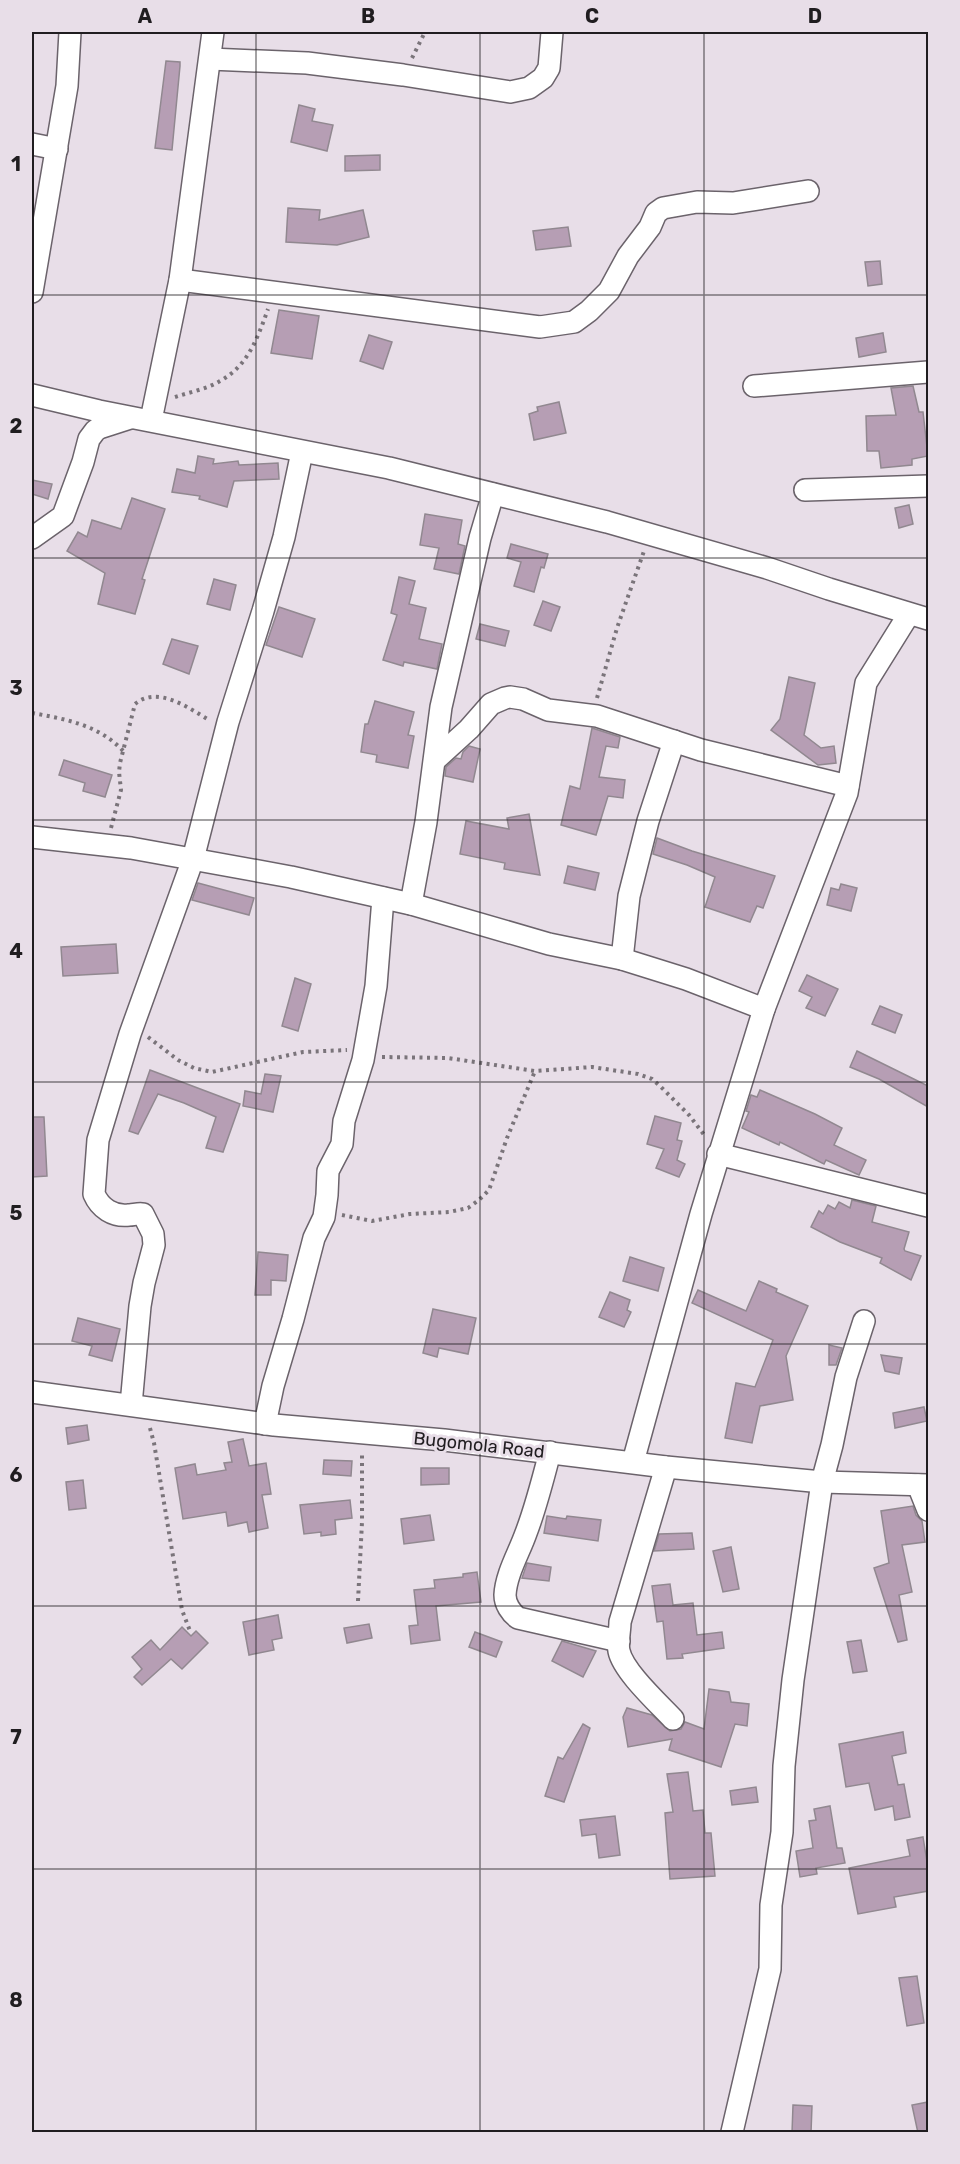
<svg xmlns="http://www.w3.org/2000/svg" width="960" height="2164" font-family="Rubik,sans-serif">
<style>
.building{fill:#b69eb4;stroke:#918890;stroke-width:1.5}
.lines{fill:none;stroke-linecap:round;stroke-linejoin:round}
.minor-casing{stroke:#6b636b;stroke-width:24}
.path{stroke:#7a747a;stroke-width:4;stroke-dasharray:3 4.5;stroke-linecap:butt}
.minor{stroke:#fff;stroke-width:21}
.grid{fill:none;stroke:#201d20;stroke-width:1.5;stroke-opacity:0.55}
.labels{text-anchor:middle;dominant-baseline:central;stroke-width:6;stroke-linejoin:round;paint-order:stroke}
.street-label{font-size:18px;fill:#201d20;stroke:#e8dee8}
.neatline{fill:none;stroke:#201d20;stroke-width:2}
.grid-label{font-size:20px;text-anchor:middle;font-weight:bold;fill:#201d20}
</style>
<rect width="100%" height="100%" fill="#e8dee8"/>
<g class="building">
<polygon points="166,61 180,62 180,66 172,150 155,148"/>
<polygon points="299,105 315,109 312,121 333,125 327,151 291,142"/>
<polygon points="380,155 380,170 345,171 345,156"/>
<polygon points="288,208 320,210 319,220 363,210 369,237 337,245 286,242"/>
<polygon points="568,227 571,246 536,250 533,231"/>
<polygon points="880,261 882,284 868,286 865,262"/>
<polygon points="279,310 319,316 312,359 271,353"/>
<polygon points="883,333 886,352 859,357 856,338"/>
<polygon points="369,335 392,342 383,369 360,361"/>
<polygon points="913,386 919,412 923,412 928,456 912,459 912,465 881,468 879,451 867,451 866,416 896,415 891,388"/>
<polygon points="559,402 566,433 534,440 529,414 538,411 537,407"/>
<polygon points="198,456 214,459 213,464 238,461 239,465 278,463 279,479 234,481 227,507 199,499 200,496 172,492 177,469 195,473"/>
<polygon points="32,480 52,484 48,499 32,494"/>
<polygon points="132,498 165,509 142,579 145,580 135,614 98,604 105,573 67,551 78,532 87,537 92,520 121,529"/>
<polygon points="909,505 913,524 899,528 895,508"/>
<polygon points="425,514 462,520 458,544 465,546 459,574 434,569 439,548 420,545"/>
<polygon points="511,544 548,554 544,568 541,567 534,592 514,586 521,562 507,558"/>
<polygon points="399,577 415,581 409,604 426,608 419,639 442,644 437,669 404,662 403,666 383,660 397,615 391,613"/>
<polygon points="214,579 236,585 230,610 207,604"/>
<polygon points="543,601 560,607 551,631 534,625"/>
<polygon points="279,607 315,619 302,657 266,645"/>
<polygon points="480,624 509,631 505,646 476,639"/>
<polygon points="172,639 198,646 189,674 163,664"/>
<polygon points="789,677 815,683 804,735 821,748 834,746 836,763 818,765 771,730 780,719"/>
<polygon points="375,701 414,712 408,735 414,736 408,768 376,762 377,755 361,752 365,724 368,724"/>
<polygon points="592,728 620,737 618,748 606,746 599,777 625,780 623,798 608,796 596,835 561,825 570,786 580,789"/>
<polygon points="469,746 480,749 473,782 445,776 446,767 456,758 461,759 463,752"/>
<polygon points="64,760 112,775 105,797 83,791 85,783 59,775"/>
<polygon points="529,814 540,875 504,869 505,863 460,854 466,821 509,829 507,818"/>
<polygon points="657,838 692,851 775,876 763,908 757,906 750,922 705,907 715,877 687,865 653,854"/>
<polygon points="568,866 599,873 595,890 564,883"/>
<polygon points="198,883 254,898 249,915 192,900"/>
<polygon points="841,884 857,888 851,911 827,905 831,888 839,890"/>
<polygon points="116,944 118,973 63,976 61,947"/>
<polygon points="807,975 838,989 825,1016 806,1008 812,997 799,991"/>
<polygon points="295,978 311,984 298,1031 282,1026"/>
<polygon points="880,1006 902,1015 895,1033 872,1024"/>
<polygon points="857,1051 928,1086 928,1107 879,1079 850,1067"/>
<polygon points="150,1070 240,1104 223,1152 206,1148 216,1117 184,1103 158,1094 138,1134 129,1131"/>
<polygon points="265,1074 281,1076 273,1112 243,1106 245,1091 261,1094"/>
<polygon points="760,1090 815,1114 842,1128 834,1145 866,1160 859,1175 826,1160 824,1164 780,1142 779,1145 742,1128 749,1112 746,1111 751,1095 757,1097"/>
<polygon points="655,1116 681,1123 677,1140 682,1141 677,1160 685,1164 679,1177 656,1168 664,1149 647,1144"/>
<polygon points="32,1117 44,1117 47,1176 32,1177"/>
<polygon points="852,1200 876,1206 872,1222 909,1232 904,1249 905,1251 921,1256 911,1280 880,1263 882,1258 840,1242 811,1227 819,1211 823,1214 828,1205 835,1209 839,1202 850,1208"/>
<polygon points="258,1252 288,1255 286,1281 271,1280 271,1295 255,1295"/>
<polygon points="630,1257 664,1268 658,1291 623,1281"/>
<polygon points="759,1281 777,1289 776,1292 808,1306 786,1356 793,1400 760,1406 752,1443 725,1438 736,1383 755,1387 773,1340 692,1303 698,1290 746,1311"/>
<polygon points="610,1292 630,1300 627,1310 631,1312 624,1327 599,1317"/>
<polygon points="433,1309 476,1318 468,1354 439,1348 437,1357 423,1353"/>
<polygon points="78,1318 120,1329 112,1361 89,1355 92,1346 72,1341"/>
<polygon points="829,1345 842,1348 836,1365 829,1365"/>
<polygon points="881,1355 902,1358 899,1374 885,1371"/>
<polygon points="924,1407 927,1421 895,1428 893,1413"/>
<polygon points="87,1425 89,1440 68,1444 66,1428"/>
<polygon points="243,1439 249,1466 266,1463 271,1494 262,1495 268,1528 249,1532 247,1522 228,1526 226,1512 183,1519 175,1468 195,1464 197,1475 226,1470 224,1463 232,1462 228,1442"/>
<polygon points="324,1460 352,1461 351,1476 323,1474"/>
<polygon points="421,1468 449,1468 449,1484 421,1485"/>
<polygon points="83,1480 86,1508 69,1510 66,1482"/>
<polygon points="350,1500 352,1518 335,1520 336,1534 321,1536 321,1532 304,1534 300,1505"/>
<polygon points="913,1506 916,1515 922,1521 925,1542 902,1545 912,1592 899,1595 907,1640 898,1642 874,1568 889,1563 881,1511"/>
<polygon points="430,1515 434,1540 404,1544 401,1519"/>
<polygon points="547,1516 566,1519 567,1516 601,1520 598,1541 544,1533"/>
<polygon points="692,1533 694,1549 654,1551 659,1534"/>
<polygon points="731,1547 739,1589 723,1592 713,1551"/>
<polygon points="527,1563 551,1567 549,1581 522,1578"/>
<polygon points="477,1572 481,1602 436,1606 440,1640 411,1644 409,1626 418,1625 414,1590 435,1588 434,1580 463,1577 463,1574"/>
<polygon points="670,1584 673,1605 693,1603 697,1635 722,1632 724,1648 682,1654 683,1658 667,1659 663,1621 657,1622 652,1586"/>
<polygon points="278,1615 282,1638 272,1640 274,1650 249,1655 243,1622"/>
<polygon points="369,1624 372,1638 347,1643 344,1628"/>
<polygon points="182,1627 191,1636 196,1631 208,1643 182,1669 171,1659 142,1685 134,1677 142,1669 132,1657 151,1640 160,1650"/>
<polygon points="475,1632 502,1642 496,1657 469,1647"/>
<polygon points="861,1640 867,1671 853,1673 847,1642"/>
<polygon points="562,1641 596,1651 583,1677 552,1661"/>
<polygon points="709,1689 729,1692 731,1702 749,1704 747,1726 735,1724 721,1767 669,1750 672,1739 628,1747 623,1717 627,1708 652,1715 670,1731 681,1729 685,1722 704,1729"/>
<polygon points="583,1724 590,1728 564,1802 545,1796 558,1757 563,1759"/>
<polygon points="903,1732 906,1753 892,1756 898,1785 904,1784 910,1817 895,1820 893,1806 875,1810 869,1783 846,1787 839,1744"/>
<polygon points="688,1772 693,1811 703,1810 705,1833 711,1833 715,1876 670,1879 665,1813 673,1812 667,1774"/>
<polygon points="756,1787 758,1802 732,1805 730,1791"/>
<polygon points="830,1806 837,1848 842,1848 845,1863 816,1868 817,1874 800,1877 796,1851 813,1848 809,1821 816,1820 814,1809"/>
<polygon points="615,1816 620,1855 599,1858 596,1834 582,1836 580,1820"/>
<polygon points="923,1837 928,1868 928,1891 894,1897 896,1907 858,1914 849,1868 910,1856 907,1840"/>
<polygon points="917,1976 924,2023 907,2026 899,1978"/>
<polygon points="928,2102 928,2133 918,2133 912,2105"/>
<polygon points="793,2105 812,2106 811,2133 792,2133"/>
</g>
<g class="lines">
<g class="minor-casing">
<g id="minor">
<polyline points="210,59 307,63 403,75 510,92 529,88 543,78 549,68 552,32"/>
<polyline points="32,144 57,149"/>
<polyline points="180,280 540,327 574,322 589,311 609,291 628,256 650,227 656,213 663,208 697,202 733,203 808,191"/>
<polyline points="32,292 67,86 70,32"/>
<polyline points="754,386 928,372"/>
<polyline points="32,395 99,411 389,468 607,522 767,568 829,589 928,619"/>
<polyline points="151,420 180,280 213,32"/>
<polyline points="805,490 928,486"/>
<polyline points="32,538 63,516 83,462 89,439 95,431 99,428 130,418"/>
<polyline points="435,760 469,729 491,704 505,698 510,697 523,699 548,710 597,716 701,750 848,786"/>
<polyline points="32,837 131,848 291,877 411,904 549,944 622,959 686,979 764,1009"/>
<polyline points="411,904 426,822 441,707 480,538 493,494"/>
<polyline points="622,959 629,896 648,821 674,741"/>
<polyline points="718,1154 928,1206"/>
<polyline points="32,1392 274,1425 444,1440 666,1467 822,1482 928,1485"/>
<path d="M131 1405 140 1306 144 1283 154 1245 153 1234 143 1214C138 1213 134 1215 129 1215 113 1217 100 1208 94 1194L98 1140 130 1034 193 859 228 722 263 611 284 537 302 452"/>
<polyline points="265,1424 273,1386 293,1319 314,1238 324,1217 327,1195 328,1171 342,1144 344,1121 363,1060 376,986 383,898"/>
<path d="M550 1452C543 1479 536 1507 526 1533 519 1553 506 1574 505 1595 505 1604 511 1613 518 1618L619 1641"/>
<polyline points="633,1462 701,1214 764,1009 847,793 866,683 909,614"/>
<path d="M666 1467 620 1622C620 1631 617 1642 619 1651 623 1671 658 1703 673 1719"/>
<polyline points="918,1485 928,1510"/>
<polyline points="732,2132 770,1969 771,1905 782,1832 784,1766 793,1680 822,1482 832,1445 846,1377 864,1321"/>
</g>
</g>
<g class="path">
<polyline points="412,58 425,32"/>
<path d="M175 397C190 392 207 389 220 381 248 366 258 337 268 309"/>
<polyline points="597,698 617,628 644,551"/>
<path d="M32 713C65 719 100 725 124 752"/>
<path d="M111 828 121 790 119 772 120 763 135 704C157 685 189 708 209 720"/>
<polyline points="148,1037 178,1060 194,1068 212,1072 303,1052 347,1050"/>
<polyline points="382,1057 448,1058 535,1071 592,1067 638,1074 652,1079 661,1087 689,1115 705,1136"/>
<polyline points="342,1215 372,1221 410,1214 449,1212 468,1208 479,1200 489,1190 507,1138 535,1071"/>
<polyline points="150,1428 154,1443 182,1610 190,1631"/>
<polyline points="358,1601 362,1522 362,1452"/>
</g>
<use href="#minor" class="minor"/>
</g>
<path class="grid" d="M256 32V2132M480 32V2132M704 32V2132M32 295H928M32 558H928M32 820H928M32 1082H928M32 1344H928M32 1606H928M32 1869H928"/>
<g class="labels">
<g class="street-label">
<text transform="translate(479 1445) rotate(6)">Bugomola Road</text>
</g>
</g>
<rect width="960" height="2164" fill="none" stroke="#e8dee8" stroke-width="66"/>
<rect x="33" y="33" width="894" height="2098" class="neatline"/>
<g class="grid-label">
<text x="145" y="23">A</text>
<text x="368" y="23">B</text>
<text x="592" y="23">C</text>
<text x="815" y="23">D</text>
<text x="16" y="171">1</text>
<text x="16" y="433">2</text>
<text x="16" y="695">3</text>
<text x="16" y="958">4</text>
<text x="16" y="1220">5</text>
<text x="16" y="1482">6</text>
<text x="16" y="1744">7</text>
<text x="16" y="2007">8</text>
</g>
</svg>
